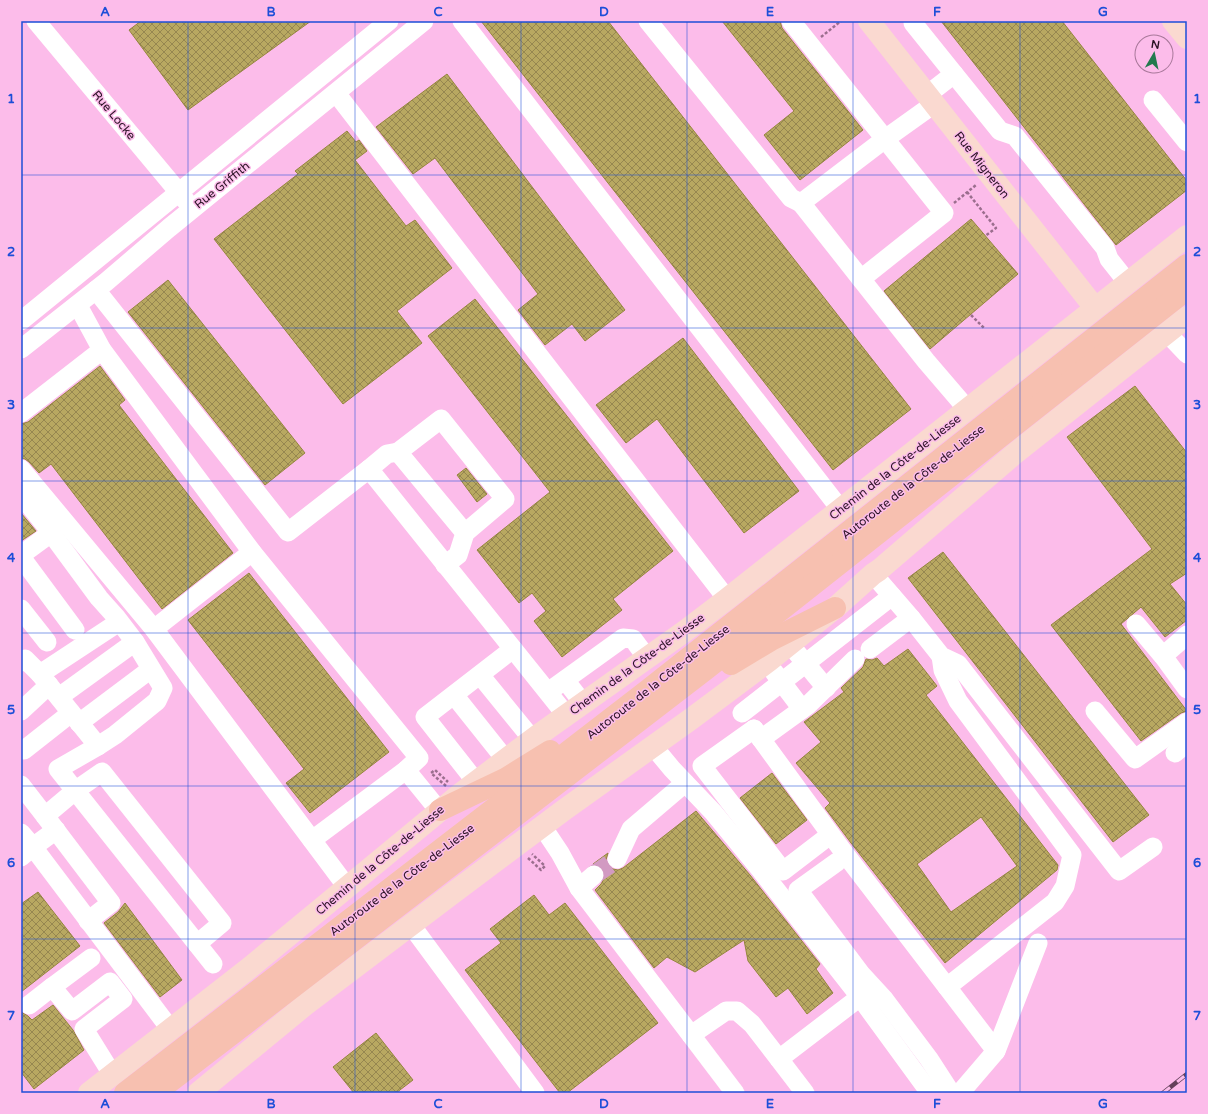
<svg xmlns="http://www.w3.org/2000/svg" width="1208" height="1114" font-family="'Varela Round',sans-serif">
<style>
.building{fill:url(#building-cross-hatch);stroke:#95853e;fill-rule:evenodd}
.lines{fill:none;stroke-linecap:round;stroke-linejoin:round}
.minor-tunnel{stroke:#d29ac2;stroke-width:19;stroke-dasharray:19 10;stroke-linecap:butt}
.path{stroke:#9b6e8e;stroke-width:2.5;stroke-dasharray:3 2;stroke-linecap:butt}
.minor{stroke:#fff;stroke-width:19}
.major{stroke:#fad9d0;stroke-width:22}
.highway{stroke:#f7c0b0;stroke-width:22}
.rail-casing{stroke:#63415a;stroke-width:4.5}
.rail{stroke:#fcbcea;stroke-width:3;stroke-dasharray:9;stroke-linecap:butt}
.grid{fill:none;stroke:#1d4ed8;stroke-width:1;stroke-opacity:0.55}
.labels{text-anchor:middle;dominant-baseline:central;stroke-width:3;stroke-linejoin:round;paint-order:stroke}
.street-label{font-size:12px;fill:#291223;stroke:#fcbcea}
.neatline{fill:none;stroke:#1d4ed8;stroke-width:1.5}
.grid-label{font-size:13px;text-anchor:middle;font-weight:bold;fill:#1d4ed8}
</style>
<defs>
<pattern id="building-cross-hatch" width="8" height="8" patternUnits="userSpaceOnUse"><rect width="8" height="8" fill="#b8a861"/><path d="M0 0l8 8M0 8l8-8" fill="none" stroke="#968750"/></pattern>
</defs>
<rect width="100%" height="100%" fill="#fcbcea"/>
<g class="building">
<polygon points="141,21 311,21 188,110 129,30"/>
<polygon points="481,21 608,21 911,409 833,470"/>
<polygon points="722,21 780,21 782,28 863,130 800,180 764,135 794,111"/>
<polygon points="941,21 1062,21 1187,181 1187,190 1116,245"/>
<polygon points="447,74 625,310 585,341 572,324 545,345 518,310 538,294 435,158 413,174 376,127"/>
<polygon points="347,131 356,142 359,140 367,151 355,160 406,226 415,220 452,268 397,311 422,343 343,404 214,239 298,174 295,171"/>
<polygon points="971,219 1018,274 930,349 884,291"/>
<polygon points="168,280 305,453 265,485 128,312"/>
<polygon points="475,299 673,551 613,599 622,610 562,657 534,621 546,611 532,593 519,603 477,550 550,492 428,336"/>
<polygon points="683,338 799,491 744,533 657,419 626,443 596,405"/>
<polygon points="100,366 125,400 119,405 233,553 162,609 51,464 39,473 29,462 25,459 21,458 21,424 28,422"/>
<polygon points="1135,386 1187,453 1187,573 1170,584 1187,605 1187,620 1165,637 1141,607 1121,624 1187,711 1181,713 1141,741 1051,625 1152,549 1067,437"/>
<polygon points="466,468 487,494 477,502 457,475"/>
<polygon points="21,513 36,531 21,541"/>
<polygon points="943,552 1149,815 1113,842 908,578"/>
<polygon points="249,573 389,752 310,813 286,783 304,769 188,620"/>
<path d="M908 649 937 686 926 695 1058 865 1057 870 945 963 851 843 825 808 830 803 796 763 821 742 804 722 844 692 841 688 863 667 866 659 872 660 877 658 884 666ZM981 817 1017 866 951 912 917 864Z"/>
<polygon points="772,773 807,820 776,844 740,798"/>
<polygon points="696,811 750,875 820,964 816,969 833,993 807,1014 788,988 776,997 748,961 744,940 695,972 667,957 654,968 595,890 601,884 604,879 605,873 602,868 598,865 593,864 608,853 606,860 608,866 613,869 618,870 623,868"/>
<polygon points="38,892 80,946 21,992 21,904"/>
<polygon points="534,895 549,915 565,903 658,1023 567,1093 560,1093 465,970 501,943 490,929"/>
<polygon points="125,903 182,980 160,997 104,923 118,912"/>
<polygon points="53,1005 73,1030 84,1050 34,1089 21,1072 21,1012 28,1016 32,1020"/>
<polygon points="376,1033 413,1080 396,1093 354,1093 333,1067"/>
</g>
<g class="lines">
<polyline class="minor-tunnel" points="594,875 617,859"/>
<g class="path">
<polyline points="821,37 841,21"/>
<polyline points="967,192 996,228 985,236"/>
<polyline points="954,203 976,185"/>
<polyline points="971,315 985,329"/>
<polyline points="446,786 431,773 435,770 448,782"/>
<polyline points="528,858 541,870 545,866 532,854"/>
</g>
<g class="minor">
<polyline points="36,21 186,201"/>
<polyline points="462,21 841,510"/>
<polyline points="648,21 791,198 801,203"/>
<polyline points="791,21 944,213 861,279 926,361 968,410"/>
<polyline points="913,21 913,23 954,74"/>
<polyline points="336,93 727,599"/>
<polyline points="927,95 954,74 1000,131 1015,136 1105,248 1109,259 1128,283"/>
<polyline points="1153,100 1187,142"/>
<polyline points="861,279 801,203 885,139 934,104"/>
<polyline points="96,290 288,532 369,469 566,715"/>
<polyline points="76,306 82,313 102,350 252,552 419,758 406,770 432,802 440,810"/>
<polyline points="21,321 389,21"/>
<polyline points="1167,333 1187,354"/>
<polyline points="21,349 106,282 169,228 424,21"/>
<polyline points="21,413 102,350"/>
<polyline points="21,469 154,629 347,887"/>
<polyline points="369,469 387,454 398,452"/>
<polyline points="21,495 46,526 99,598 116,617 135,642 163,688 157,701 115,735 98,746 58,769 213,964"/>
<polyline points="21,555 51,533"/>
<polyline points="21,557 75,630"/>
<polyline points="445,565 458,555 465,533 505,499 441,419 398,452 465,533"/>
<polyline points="873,574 911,618 941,656 958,664 1119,871 1153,847"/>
<polyline points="21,609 47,642"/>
<polyline points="1136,624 1163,656"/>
<polyline points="154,629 252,552"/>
<polyline points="1187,635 1163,656 1187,689"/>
<polyline points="870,649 911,618"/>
<polyline points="797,653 826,688"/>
<polyline points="21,662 25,659 40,674 119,622"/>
<polyline points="774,672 802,709"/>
<polyline points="40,674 98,746"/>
<polyline points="480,675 532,739"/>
<polyline points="565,680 583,703"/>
<polyline points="548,692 623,638 633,639 647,658"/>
<polyline points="454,695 505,759"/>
<polyline points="59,697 135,642"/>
<polyline points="21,711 49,685"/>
<polyline points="1095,711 1135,759 1187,722"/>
<polyline points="742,713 892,596"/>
<polyline points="79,723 151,669"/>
<polyline points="754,729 702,766 783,871 830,835"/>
<polyline points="754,729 761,739 808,705 855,659"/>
<polyline points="761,739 842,850 947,987 1055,902 1065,886 1072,855 958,701 943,670 941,656"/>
<polyline points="653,746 672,769 713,812 759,868 860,997 930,1093"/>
<polyline points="24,750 71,713"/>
<polyline points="1175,753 1187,743"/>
<polyline points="476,782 425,717 513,649"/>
<polyline points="21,785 45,816"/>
<polyline points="542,826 560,853 579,888 691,1035 726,1011 737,1011 752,1024 779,1059 860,997"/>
<polyline points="21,833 33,847 56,830"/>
<polyline points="312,840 406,770"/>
<polyline points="21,857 33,847 171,1030"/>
<polyline points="617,859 631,829 685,783"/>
<polyline points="837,862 798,890 861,974 884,999 929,1059 951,1093"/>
<polyline points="579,888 594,875"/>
<polyline points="88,921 111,903 45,816 76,790 102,772 222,923 197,944"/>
<polyline points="411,925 535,1093"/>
<polyline points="91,958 52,987 72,1011 110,982 123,999 84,1029 107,1066 115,1073"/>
<polyline points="947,987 996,1051 960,1093"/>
<polyline points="29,1005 52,987"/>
<polyline points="691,1035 735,1093"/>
<polyline points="996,1051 1038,943"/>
<polyline points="779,1059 805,1093"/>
</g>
<g class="major">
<polyline points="869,21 1095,308"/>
<polyline points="1173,21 1187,38"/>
<polyline points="89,1093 248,969 460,794 537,736 685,631 727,599 1187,236"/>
<polyline points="198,1093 305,1005 457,890 564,810 691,719 770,660 835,608 873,574 879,570 1013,455 1187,317"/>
</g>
<g class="highway">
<polyline points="731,664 771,640 835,608"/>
<polyline points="440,810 505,779 550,751"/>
<polyline points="125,1093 643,694 1187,265"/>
<polyline points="155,1093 706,669 1187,289"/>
</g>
<g class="rail-casing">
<polyline id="rail" points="1163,1093 1187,1074"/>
</g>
<use href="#rail" class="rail"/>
</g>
<path class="grid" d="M188 21V1093M355 21V1093M521 21V1093M687 21V1093M853 21V1093M1020 21V1093M21 175H1187M21 328H1187M21 481H1187M21 633H1187M21 786H1187M21 939H1187"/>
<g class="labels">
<g class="street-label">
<text transform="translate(114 115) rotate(50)">Rue Locke</text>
<text transform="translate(982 165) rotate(52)">Rue Migneron</text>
<text transform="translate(222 185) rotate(-39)">Rue Griffith</text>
<text transform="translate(895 467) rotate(-38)">Chemin de la Côte-de-Liesse</text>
<text transform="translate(913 482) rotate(-38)">Autoroute de la Côte-de-Liesse</text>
<text transform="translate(637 664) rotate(-36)">Chemin de la Côte-de-Liesse</text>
<text transform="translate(658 682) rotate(-38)">Autoroute de la Côte-de-Liesse</text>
<text transform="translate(380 860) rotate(-40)">Chemin de la Côte-de-Liesse</text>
<text transform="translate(402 880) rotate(-37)">Autoroute de la Côte-de-Liesse</text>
</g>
</g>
<rect width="1208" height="1114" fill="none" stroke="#fcbcea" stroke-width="44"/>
<g transform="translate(1154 54) rotate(9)"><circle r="19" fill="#fcbcea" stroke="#a8789a"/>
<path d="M0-3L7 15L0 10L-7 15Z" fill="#227a4e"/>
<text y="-6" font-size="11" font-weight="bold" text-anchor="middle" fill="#291223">N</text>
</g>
<rect x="22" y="22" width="1164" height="1070" class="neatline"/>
<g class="grid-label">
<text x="105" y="16">A</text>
<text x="271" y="16">B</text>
<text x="438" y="16">C</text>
<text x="604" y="16">D</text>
<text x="770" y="16">E</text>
<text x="937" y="16">F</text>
<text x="1103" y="16">G</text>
<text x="11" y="103">1</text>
<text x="1197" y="103">1</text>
<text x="11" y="256">2</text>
<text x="1197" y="256">2</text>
<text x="11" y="409">3</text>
<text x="1197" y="409">3</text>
<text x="11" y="562">4</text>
<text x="1197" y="562">4</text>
<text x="11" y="714">5</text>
<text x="1197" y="714">5</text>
<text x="11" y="867">6</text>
<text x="1197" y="867">6</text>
<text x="11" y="1020">7</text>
<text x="1197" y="1020">7</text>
<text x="105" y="1108">A</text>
<text x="271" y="1108">B</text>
<text x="438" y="1108">C</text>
<text x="604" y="1108">D</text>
<text x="770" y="1108">E</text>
<text x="937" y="1108">F</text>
<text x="1103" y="1108">G</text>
</g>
</svg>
